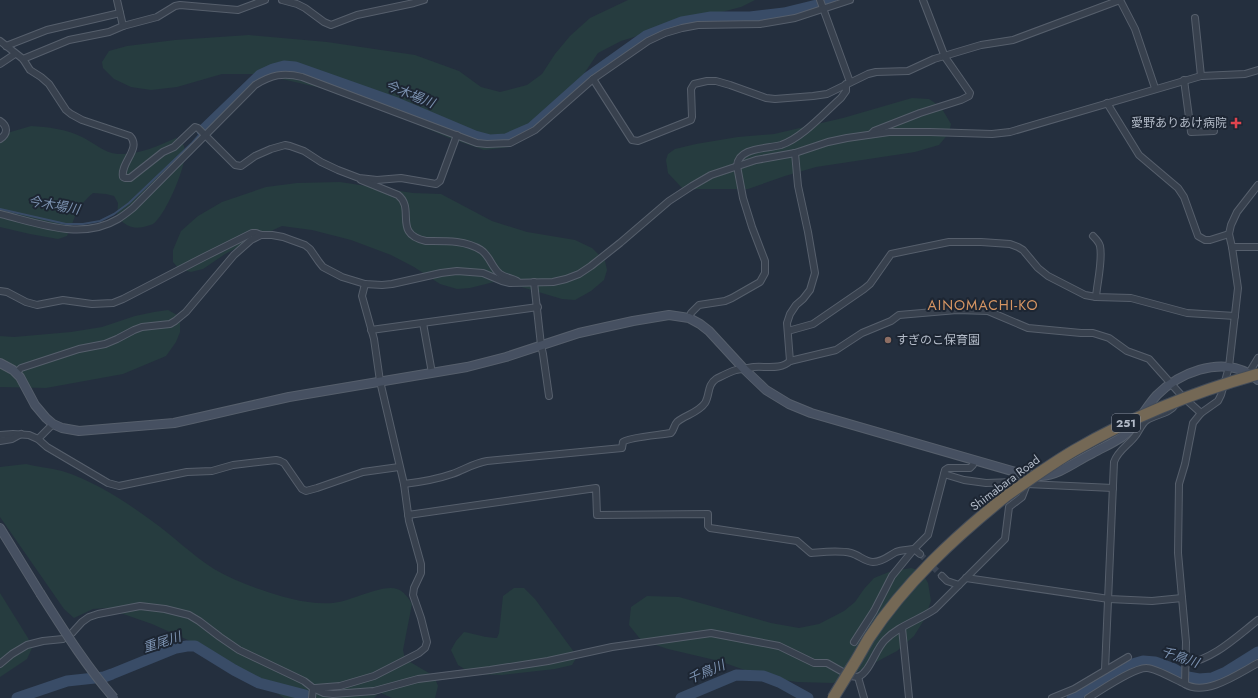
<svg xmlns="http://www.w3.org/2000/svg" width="1258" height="698" font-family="Jost,'Noto Sans JP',sans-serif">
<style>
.green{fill:#263c3f}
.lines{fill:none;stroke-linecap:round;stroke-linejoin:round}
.stream{stroke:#394c67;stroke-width:2}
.river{stroke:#394c67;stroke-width:11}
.street-tunnel{stroke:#3a4453;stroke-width:6;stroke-dasharray:6 3;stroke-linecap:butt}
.street-casing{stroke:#565f6c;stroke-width:8}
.secondary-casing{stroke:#565f6c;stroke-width:10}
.highway-casing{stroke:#434c59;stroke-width:13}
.street{stroke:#38414e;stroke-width:6}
.secondary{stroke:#465061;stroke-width:8}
.highway{stroke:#746855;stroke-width:11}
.secondary-bridge-casing{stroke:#565f6c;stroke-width:10;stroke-linecap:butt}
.highway-bridge-casing{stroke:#434c59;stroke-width:13;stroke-linecap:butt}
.secondary-bridge{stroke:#465061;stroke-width:8}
.highway-bridge{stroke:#746855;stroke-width:11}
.health-dot{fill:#e0444e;stroke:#1d2633;stroke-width:1.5}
.education-dot{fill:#8d6e63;stroke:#1d2633;stroke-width:1.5}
.labels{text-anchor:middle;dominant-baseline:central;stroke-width:4;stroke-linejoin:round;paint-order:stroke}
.shield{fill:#1d2633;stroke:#878f9c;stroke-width:1}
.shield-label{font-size:11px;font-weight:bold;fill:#b4bcc9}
.poi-label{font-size:12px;fill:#b4bcc9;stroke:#1d2633;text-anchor:end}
.street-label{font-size:12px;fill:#b4bcc9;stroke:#1d2633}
.water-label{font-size:13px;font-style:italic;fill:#7c92b1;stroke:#1d2633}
.quarter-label{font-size:14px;letter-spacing:1px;fill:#d59563;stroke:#1d2633}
</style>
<rect width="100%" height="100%" fill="#242f3e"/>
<g class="green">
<polygon points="628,0 755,0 741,7 683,22 621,41 598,53 577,84 549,121 535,133 510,147 484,150 449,138 373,105 321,88 260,74 222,74 177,87 151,90 131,87 114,79 103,68 102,62 109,51 127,46 175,40 249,35 327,42 415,55 459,71 481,87 500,92 527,85 542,74 555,54 570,36 590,18"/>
<polygon points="912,98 929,99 941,107 945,114 951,124 949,133 939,145 915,152 816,167 785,176 748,189 683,189 668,173 666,160 668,154 675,149 696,144 738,137 774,134 843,118"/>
<path d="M31 126C48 127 66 129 82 137 93 142 104 153 118 154 138 155 158 146 176 138 181 141 184 144 185 150 188 163 165 217 153 224 152 225 149 225 147 226 134 230 127 227 117 217L118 203 114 196 106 194 93 193C75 208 76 217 67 236L58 239 30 234 0 227V135L7 133Z"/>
<polygon points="340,182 413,193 441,194 492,221 527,232 575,240 592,248 605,261 607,270 604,280 591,291 575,300 562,299 515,285 494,282 470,288 457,289 440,284 414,267 391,255 351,240 312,230 282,226 260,236 225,254 203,269 191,272 179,269 173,262 173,250 181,231 198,216 222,202 266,187 297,183"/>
<polygon points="168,310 177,315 180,323 180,332 176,342 166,356 123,374 46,388 0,387 0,336 14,337 71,332 102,327 135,316 154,312"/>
<path d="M26 464C38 467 50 468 62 471 94 481 125 501 152 521 173 536 192 555 214 569 228 577 244 584 259 589 282 597 308 605 333 603 350 602 382 584 397 589 404 591 409 599 412 604L403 650 405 659 434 676 438 686 435 698H392L381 693 378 694 374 698H284L237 666 199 645 152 624 106 608 93 609 74 618 64 609 0 517V467Z"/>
<polygon points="911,568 921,571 928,583 931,601 924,620 914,636 897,651 863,669 833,683 797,682 765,677 719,661 668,649 641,640 629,625 631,607 647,596 679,597 771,623 799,628 819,624 844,611 855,602 864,589 874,578 889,572"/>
<path d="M514 588H524L535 599 574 652 575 660 572 665 555 669 502 675 473 674 458 665 451 650 456 641 464 632C475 634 486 638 497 638L499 633 503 596Z"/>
<polygon points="0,593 28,638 32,648 27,659 0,677"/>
</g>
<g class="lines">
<polyline class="stream" points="0,209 66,224 83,224 100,221 114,214 129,203 192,143 201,133"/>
<g class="river">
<polyline points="202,131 260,75 273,69 284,66 295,67 397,103 475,136 490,140 506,139 531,128 587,78 646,36 682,22 711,17 750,17 784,13 817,5 831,0"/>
<polyline points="17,698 67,681 104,677 112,674 176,648 187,646 195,646 234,670 259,683 305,695 310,698"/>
<polyline points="681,698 736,675 763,676 779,682 808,698"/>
<polyline points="1072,698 1129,665 1143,661 1155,662 1174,669 1188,677 1199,679 1212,678 1226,672 1258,652"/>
</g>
<polyline class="street-tunnel" points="920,554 942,576"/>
<g class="street-casing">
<g id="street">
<polyline points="117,0 123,26"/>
<polyline points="282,0 297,4 305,8 324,22 331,25 357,15 414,3 424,0"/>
<polyline points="820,0 850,82"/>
<polyline points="1120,0 1135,29 1155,88"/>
<polyline points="1195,18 1201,76"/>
<path d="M0 41 23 59 30 70 41 77 49 84 66 110 71 114 82 120 130 136C142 148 120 163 123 177L125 178H130L163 152 174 147 195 127 198 128 235 165 241 166 255 156 271 149 285 145 290 146 304 151 321 162 338 170 359 178 377 180 401 178 436 184 440 181 457 135"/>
<polyline points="6,46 47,30 120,13"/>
<polyline points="23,59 69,40 109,32 123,26 157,17 175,6 180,5 238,10 265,0"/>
<polyline points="0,64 15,54"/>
<polyline points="593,79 632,140 638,141 691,120 692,117 691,89 694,84 707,81 716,81 730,85 766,98 775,99 813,96 827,94 868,74 876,72 908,71 934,59 981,45 1013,40 1120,0"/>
<polyline points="1184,80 1191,132 1214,131"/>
<polyline points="1107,103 1139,155 1178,188 1184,197 1198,236 1205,240 1210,240 1229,234"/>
<path d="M0 121C8 126 8 134 0 139"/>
<polyline points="871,134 874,131 920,113 961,100 969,96 970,93 945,57 923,0"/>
<path d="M361 180 398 195C416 209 392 234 426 241 445 241 465 240 481 250 490 256 492 268 500 274 506 278 512 278 517 281"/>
<path d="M1258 185 1237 212 1231 225 1229 234 1232 247 1238 288 1229 367 1221 395 1218 401 1201 413 1193 423 1185 464 1179 484 1178 553 1186 642 1185 684C1206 697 1239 673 1258 663"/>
<path d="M0 214C38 223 81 241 118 219 123 216 128 212 133 208L255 85C271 75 283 72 302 77L477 143 487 144 510 143 535 130 593 79 648 41 665 33 682 28 698 25 760 24 795 18 850 0"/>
<path d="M1093 236C1096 239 1099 242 1100 246 1103 260 1097 283 1096 297"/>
<polyline points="1232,247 1258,247"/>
<polyline points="534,282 541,345 543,354 549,396"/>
<polyline points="0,291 7,292 26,302 37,305 63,300 92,304 113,303 123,299 204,257 252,233 256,233 261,235 272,235 283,237 305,245 310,249 319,262 323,267 342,277 365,284 382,285 392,284 441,273 457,271 483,273 502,281 510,283 553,282 566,279 579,274 591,266 620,243 669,201 692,186 711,175 756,160 795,153 828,142 847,138 889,132 930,132 992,134 1010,132 1201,76 1245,74 1258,70"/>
<path d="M689 318 691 313 699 305 725 301 732 298 760 282 765 273V261L752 227 743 198 737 166C738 147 767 149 781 145 802 138 824 113 841 98L846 91V84"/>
<polyline points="423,323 432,373"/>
<polyline points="371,330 538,307"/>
<polyline points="788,331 813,324 864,289 870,284 891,254 949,242 981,242 1010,244 1018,247 1023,250 1038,268 1048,276 1085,295 1096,297 1131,298 1187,313 1235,316"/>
<polyline points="790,361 787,323 790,314 796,305 803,299 810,290 815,273 808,232 798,186 795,153"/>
<polyline points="16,373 21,368 79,349 105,344 117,339 134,330 142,327 170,324 175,321 186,312 234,255 251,240 261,235"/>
<polyline points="1249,373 1258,358"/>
<polyline points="0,435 13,434 29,435 38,439 47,447 108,483 119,486 187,472 212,471 233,465 276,460 280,461 284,463 302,489 306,491 317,488 363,472 399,467"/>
<polyline points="38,439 53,424"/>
<polyline points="0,441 12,439 21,434"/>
<polyline points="944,474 964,480 986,483 1014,482 1027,484 1113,488"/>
<path d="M404 484C421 482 435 480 452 474 464 470 474 463 487 461L622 448 623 442C629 437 661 435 671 433 674 430 674 425 677 422 685 415 698 413 705 403 710 395 707 385 716 379 722 376 729 372 736 370 742 369 749 368 754 367 766 366 781 370 790 361L836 350 862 333 891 321 899 315 957 310 988 311 1028 328 1081 333H1093L1109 338 1127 351 1149 359 1182 396 1201 413"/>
<path d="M408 515 596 488 597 515 708 514V526L710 528 797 541 811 553C824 552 838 550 851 553 859 555 865 562 873 562 883 562 888 556 896 552 901 550 908 550 914 549L920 554"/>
<polyline points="942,576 947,581 959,585"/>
<polyline points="966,578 1109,599 1152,601 1182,598"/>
<polyline points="902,628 909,698"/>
<polyline points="854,642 874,611 892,576 914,549 928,535 945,470 948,468 970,468 973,465 974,460"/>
<path d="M0 664 12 654 27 645 43 641 63 639 72 633 82 622 89 617 98 614 140 606 165 609 189 615 199 621 220 637 239 650 304 681 313 688 324 693 333 694 374 691 418 679 490 670 548 661 612 647 711 633 779 646 814 663H827L850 676 858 677C870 672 875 650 885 640 898 626 919 620 935 609L1005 539 1009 507 1022 497 1027 484"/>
<path d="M1185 664C1214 659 1236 637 1258 620"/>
<path d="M1105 670 1114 462C1118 450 1129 445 1136 435 1139 431 1142 423 1147 420 1157 414 1169 414 1176 404"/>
<polyline points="858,677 864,698"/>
<polyline points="315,688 340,686 374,676 419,653 425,648 427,642 421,618 413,595 414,588 421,573 421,564 409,521 404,484 380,381 374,339 362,296 365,284"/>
<polyline points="312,698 313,688"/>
<polyline points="1052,698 1074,689 1128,657"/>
<path d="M1088 698C1100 691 1134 667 1147 668 1155 668 1176 680 1185 684"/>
</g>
</g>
<g class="secondary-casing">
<g id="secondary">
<path d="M0 363 13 370 20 377 35 405 46 418 53 424 62 428 79 431 174 423 192 419 289 397 467 367 506 357 579 333 633 321 669 315 689 318 700 324 709 331 744 369 766 390 789 404 811 413 1026 475C1030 475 1036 476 1041 476 1060 475 1076 461 1093 453 1102 448 1113 443 1122 437 1137 426 1145 408 1157 395 1179 373 1218 357 1248 373 1252 375 1255 378 1258 380"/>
<polyline points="0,528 40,593"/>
</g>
</g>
<g class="highway-casing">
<path id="highway" d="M852 667C858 658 863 648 869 638 905 583 955 537 1006 496"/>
</g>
<use href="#street" class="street"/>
<use href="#secondary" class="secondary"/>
<use href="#highway" class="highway"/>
<g class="secondary-bridge-casing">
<path id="secondary-bridge" d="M40 593C63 629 86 666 114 698"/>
</g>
<g class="highway-bridge-casing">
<g id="highway-bridge">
<path d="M1006 496C1029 480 1051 464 1075 450 1132 417 1194 392 1258 374"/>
<polyline points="833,698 852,667"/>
</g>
</g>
<use href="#secondary-bridge" class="secondary-bridge"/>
<use href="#highway-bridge" class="highway-bridge"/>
</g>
<path class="health-dot" d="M1234 117h4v4h4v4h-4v4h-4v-4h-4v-4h4z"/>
<circle class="education-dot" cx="888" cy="340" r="4"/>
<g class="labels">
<rect class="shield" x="1112" y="414" width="28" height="18" rx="3"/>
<g class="shield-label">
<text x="1126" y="423">251</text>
</g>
<g class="poi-label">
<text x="1227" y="123">愛野ありあけ病院</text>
<text x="896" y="340" text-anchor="start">すぎのこ保育園</text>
</g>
<g class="street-label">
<text transform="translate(1005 483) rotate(-37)">Shimabara Road</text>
</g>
<g class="water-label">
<text transform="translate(410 94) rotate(22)">今木場川</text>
<text transform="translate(54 205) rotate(10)">今木場川</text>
<text transform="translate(162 642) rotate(-18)">重尾川</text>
<text transform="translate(1180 657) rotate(19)">千鳥川</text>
<text transform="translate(706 672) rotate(-23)">千鳥川</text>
</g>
<g class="quarter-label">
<text x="983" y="305">AINOMACHI-KO</text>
</g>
</g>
</svg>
